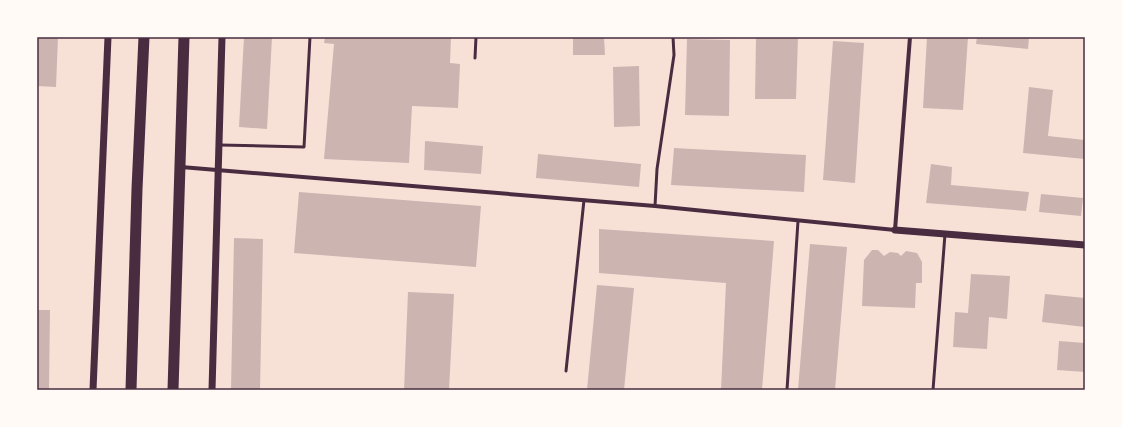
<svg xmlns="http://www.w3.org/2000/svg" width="1122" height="427" font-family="Commissioner,sans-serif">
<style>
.building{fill:#ccb4b1}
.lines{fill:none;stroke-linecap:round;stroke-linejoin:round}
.service{stroke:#4a2c40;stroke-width:3}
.minor{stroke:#4a2c40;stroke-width:4}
.tertiary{stroke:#4a2c40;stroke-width:7}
.trunk{stroke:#4a2c40;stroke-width:11}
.neatline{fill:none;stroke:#4a2c40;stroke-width:1.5}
</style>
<rect width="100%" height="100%" fill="#f7e1d7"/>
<g class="building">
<polygon points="37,37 58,37 56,87 37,86"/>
<polygon points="244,37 272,37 267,129 239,127"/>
<polygon points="325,37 451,37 450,63 460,64 458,108 412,106 409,163 324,159 334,44 324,43"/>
<polygon points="573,37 604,37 605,55 573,55"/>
<polygon points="756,37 798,37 796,99 755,99"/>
<polygon points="927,37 968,37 963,110 923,108"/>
<polygon points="977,37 1029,37 1028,49 976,44"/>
<polygon points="687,39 730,40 729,116 685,115"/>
<polygon points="833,41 864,43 855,183 823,180"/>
<polygon points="639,66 640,126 614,127 613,67"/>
<polygon points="1029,87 1053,90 1048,136 1085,140 1085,159 1023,153"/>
<polygon points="425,141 483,146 481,174 424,170"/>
<polygon points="674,148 806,155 804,192 671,185"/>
<polygon points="538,154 641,164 639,187 536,178"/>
<polygon points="931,164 952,167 951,185 1029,192 1026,211 926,203"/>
<polygon points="299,192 481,206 476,267 294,253"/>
<polygon points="1041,194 1083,198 1081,216 1039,212"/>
<polygon points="599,229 774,241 762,390 721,390 726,283 599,273"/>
<polygon points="234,238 263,239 260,390 231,390"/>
<polygon points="810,244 847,247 835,390 798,390"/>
<polygon points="872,250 878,250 884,256 890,252 898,253 901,256 906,251 917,253 922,262 922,283 916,283 915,308 862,306 864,260"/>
<polygon points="971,274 1010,276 1007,319 989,317 987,349 953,347 955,312 968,313"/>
<polygon points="597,285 634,288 624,390 587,390"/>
<polygon points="408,292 454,294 449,390 404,390"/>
<polygon points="1045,294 1085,298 1085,327 1042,322"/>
<polygon points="37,310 50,310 49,390 37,390"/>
<polygon points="1059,341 1085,343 1085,372 1057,370"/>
</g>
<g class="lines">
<g class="service">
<polyline points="475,58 476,37"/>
<polyline points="220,145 304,147 310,37"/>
<polyline points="655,206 657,169 674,55 673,37"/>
<polyline points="566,371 584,200"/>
<polyline points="787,390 798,221"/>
<polyline points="933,390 945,234"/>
</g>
<polyline class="minor" points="181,167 655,206 895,230 910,37"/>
<g class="tertiary">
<polyline points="895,230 1085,245"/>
<polyline points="93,390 108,37"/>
<polyline points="212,390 222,37"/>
</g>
<g class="trunk">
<polyline points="131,390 137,189 144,37"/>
<polyline points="173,390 184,37"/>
</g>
</g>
<rect width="1122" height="427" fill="none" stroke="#fffaf5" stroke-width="76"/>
<rect x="38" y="38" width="1046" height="351" class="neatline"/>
</svg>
